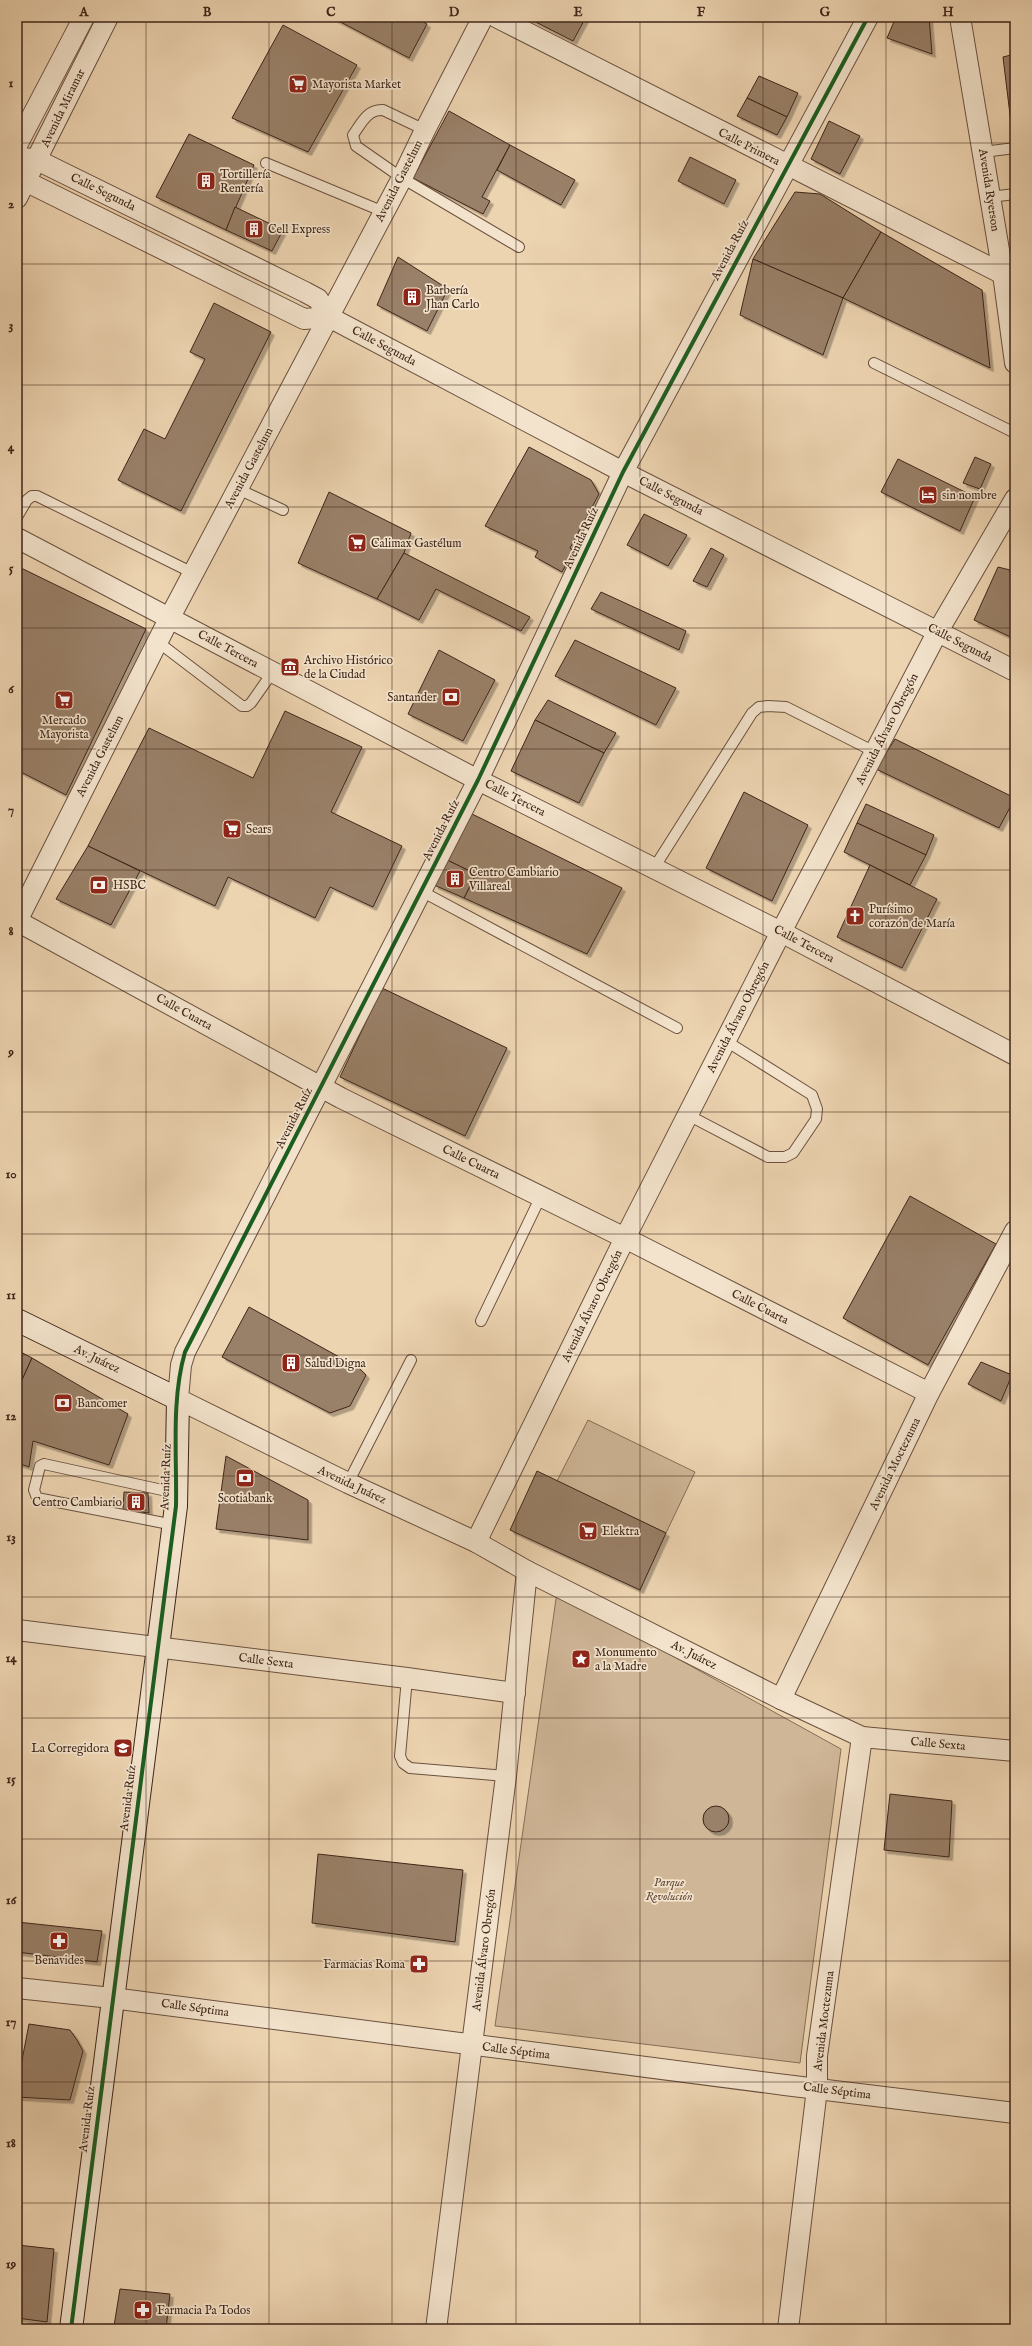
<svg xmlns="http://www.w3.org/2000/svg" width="1032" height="2346" font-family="'IM FELL English',serif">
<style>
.green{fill:#cfb697;stroke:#866e58}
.building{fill:#998068;stroke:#3e2518;filter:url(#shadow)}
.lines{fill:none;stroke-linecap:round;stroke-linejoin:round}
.lane-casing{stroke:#6a513e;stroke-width:12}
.street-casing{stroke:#6a513e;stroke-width:22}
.secondary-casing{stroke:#3e2518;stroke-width:24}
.lane{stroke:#f3e3cc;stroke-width:10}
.street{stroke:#f3e3cc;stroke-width:20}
.secondary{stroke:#f3e3cc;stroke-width:22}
.cycleway-casing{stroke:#f3e3cc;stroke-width:6}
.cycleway{stroke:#1b5e20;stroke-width:4}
.grid{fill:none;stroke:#3e2518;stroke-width:1;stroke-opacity:0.55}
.labels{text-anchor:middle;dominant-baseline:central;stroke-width:3.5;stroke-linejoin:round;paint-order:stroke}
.poi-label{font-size:12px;fill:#3e2518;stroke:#f3e3cc;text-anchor:start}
.street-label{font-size:12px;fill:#3e2518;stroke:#f3e3cc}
.park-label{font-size:12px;font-style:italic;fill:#624938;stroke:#f3e3cc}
.neatline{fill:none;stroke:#3e2518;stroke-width:1.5}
.grid-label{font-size:13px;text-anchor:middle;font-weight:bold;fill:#3e2518}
</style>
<defs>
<filter id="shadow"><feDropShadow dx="3.5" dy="3.5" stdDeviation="0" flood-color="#0004"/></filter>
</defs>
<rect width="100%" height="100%" fill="#edd4b1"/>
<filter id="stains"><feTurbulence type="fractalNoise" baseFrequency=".005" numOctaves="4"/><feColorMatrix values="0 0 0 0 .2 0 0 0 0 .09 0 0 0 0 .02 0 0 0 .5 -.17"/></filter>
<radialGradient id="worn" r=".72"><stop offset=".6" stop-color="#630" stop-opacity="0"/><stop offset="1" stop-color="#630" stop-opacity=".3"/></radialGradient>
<g class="green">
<polygon points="588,1420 695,1472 666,1533 557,1481"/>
<polygon points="557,1592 841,1749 800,2063 495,2026"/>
</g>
<g class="building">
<polygon points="331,17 414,17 427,24 409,58"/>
<polygon points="526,17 586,17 573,41"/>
<polygon points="896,17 929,17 932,54 887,38"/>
<polygon points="283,25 357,65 308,152 232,118"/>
<polygon points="1015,54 1015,131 1012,131 1003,57"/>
<polygon points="759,76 798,93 787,117 747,98"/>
<polygon points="747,98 787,117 777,135 737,116"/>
<polygon points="449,111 510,145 482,197 490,201 483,214 413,178"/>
<polygon points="829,121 860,136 840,174 811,159"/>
<polygon points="189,134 254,165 226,230 156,197"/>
<polygon points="510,145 575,180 561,205 497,170"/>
<polygon points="690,157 736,180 724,204 678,181"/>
<polygon points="795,192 820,194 881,232 843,298 753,259"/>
<polygon points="235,207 283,230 272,251 226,230"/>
<polygon points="881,232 982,290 990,368 843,298"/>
<polygon points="398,257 448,289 427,331 377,305"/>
<polygon points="753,259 843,298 823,355 740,315"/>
<polygon points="214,303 271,332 181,511 118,480 144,429 165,439 205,359 190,352"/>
<polygon points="529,447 591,480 599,494 570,548 574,551 562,572 535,557 538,551 485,526"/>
<polygon points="975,457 991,464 980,489 963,483"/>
<polygon points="898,459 975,497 960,531 881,492"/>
<polygon points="329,492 411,533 404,553 377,599 298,563"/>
<polygon points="644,514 687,535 668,566 627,545"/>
<polygon points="711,548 724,555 707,587 693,581"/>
<polygon points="404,553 530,617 521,631 436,589 419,620 377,599"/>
<polygon points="17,566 146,629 66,795 17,770"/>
<polygon points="998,567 1010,570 1015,609 1015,639 974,620"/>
<polygon points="601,592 686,631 679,650 591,609"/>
<polygon points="575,640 676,688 656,725 555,676"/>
<polygon points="439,650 495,680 463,741 408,714"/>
<polygon points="548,700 616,733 604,753 535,720"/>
<polygon points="285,711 362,747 331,812 402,846 373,907 330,887 315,918 228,877 215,906 88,846 149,728 253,778"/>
<polygon points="535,720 604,753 579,803 511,771"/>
<polygon points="895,739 1015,798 999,828 876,769"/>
<polygon points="744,792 808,825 772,901 706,868"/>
<polygon points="866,804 934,835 926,855 857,823"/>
<polygon points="470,813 622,888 587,954 464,898 476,874 447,860"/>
<polygon points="857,823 926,855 910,885 844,852"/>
<polygon points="88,846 140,871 111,925 56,899"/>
<polygon points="447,860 476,874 464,898 434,885"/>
<polygon points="870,865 937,899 902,968 837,937"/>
<polygon points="382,988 507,1048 465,1136 340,1077"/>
<polygon points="910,1196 996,1244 928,1365 843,1318"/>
<polygon points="249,1307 359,1368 366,1375 350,1406 330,1413 222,1357"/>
<polygon points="17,1350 32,1358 17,1391"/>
<polygon points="32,1358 128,1414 109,1465 33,1441 29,1467 17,1463 17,1391"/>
<polygon points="981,1362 1012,1375 1001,1401 968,1384"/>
<polygon points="226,1456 308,1500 308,1540 216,1529"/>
<polygon points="537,1471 666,1533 640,1590 510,1530"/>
<polygon points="124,1492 148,1493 149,1513 123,1510"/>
<polygon points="890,1794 952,1801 949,1857 884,1850"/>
<circle cx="716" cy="1819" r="13"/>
<polygon points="318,1854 463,1870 455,1942 312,1923"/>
<polygon points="17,1922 102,1931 97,1962 17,1952"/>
<polygon points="29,2024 70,2030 77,2040 83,2051 70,2100 17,2097 17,2086"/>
<polygon points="17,2245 54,2249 47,2322 17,2318"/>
<polygon points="120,2289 170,2294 166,2329 114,2326"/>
</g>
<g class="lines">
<g class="lane-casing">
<g id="lane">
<path d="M425 130 383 110C367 109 361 124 353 135L356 146 402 178 519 247"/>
<polyline points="983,152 1015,148"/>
<polyline points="266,163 384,212"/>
<polyline points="990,197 1015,194"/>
<polyline points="874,363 1015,433"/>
<polyline points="238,489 283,510"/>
<polyline points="17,517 27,500 32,496 37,496 193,573"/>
<polyline points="158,642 242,706 247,706 251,703 272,673"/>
<polyline points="654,868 752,713 759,707 768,706 786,707 875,752"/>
<polyline points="421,891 677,1028"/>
<polyline points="688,1115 768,1157 785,1157 793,1153 816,1119 817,1109 812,1095 726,1041"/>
<polyline points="481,1321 541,1196"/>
<polyline points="348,1483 411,1360"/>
<polyline points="174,1525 37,1498 34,1490 40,1466 44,1464 176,1493"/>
<polyline points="407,1678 400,1756 403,1763 410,1768 506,1776"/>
</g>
</g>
<g class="street-casing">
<g id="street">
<polyline points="496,17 1003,274"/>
<polyline points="868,17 623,472 478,780 185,1352 181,1365 178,1399 348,1483 476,1542 527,1571 781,1699 862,1737 1015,1751"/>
<polyline points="960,17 1003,274 1015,363"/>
<polyline points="17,145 84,17"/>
<polyline points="17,157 37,160 305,292 318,299 329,317 623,472 1015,671"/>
<polyline points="17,181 25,181 304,319 329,317"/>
<polyline points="17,198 108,17"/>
<polyline points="17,538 478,780 781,932 1015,1055"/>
<polyline points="17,921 341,1098 625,1238 929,1393"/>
<polyline points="17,921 170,617 402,178 425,130 483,17"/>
<polyline points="476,1542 625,1238 781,932 938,631 1015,499"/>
<polyline points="17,1630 407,1678 515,1693"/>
<polyline points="781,1699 929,1393 1015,1231"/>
<polyline points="17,1988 112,1998 785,2085 1015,2113"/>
<polyline points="436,2329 506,1776 527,1571"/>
<polyline points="788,2329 817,2089 817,2056 862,1737"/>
</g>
</g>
<g class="secondary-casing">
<polyline id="secondary" points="17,1320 178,1399 176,1506 71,2329"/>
</g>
<use href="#lane" class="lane"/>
<use href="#street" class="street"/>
<use href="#secondary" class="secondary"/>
<g class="cycleway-casing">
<path id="cycleway" d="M71 2329 176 1506C177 1456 171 1400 185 1352L478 780 623 472 868 17"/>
</g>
<use href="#cycleway" class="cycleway"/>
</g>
<path class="grid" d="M146 17V2329M269 17V2329M392 17V2329M516 17V2329M640 17V2329M763 17V2329M886 17V2329M17 143H1015M17 264H1015M17 385H1015M17 507H1015M17 628H1015M17 749H1015M17 870H1015M17 991H1015M17 1112H1015M17 1234H1015M17 1355H1015M17 1476H1015M17 1597H1015M17 1718H1015M17 1839H1015M17 1961H1015M17 2082H1015M17 2203H1015"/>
<defs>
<g id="supermarket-square" transform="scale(1)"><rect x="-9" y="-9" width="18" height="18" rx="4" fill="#8f2418" stroke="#f3e3cc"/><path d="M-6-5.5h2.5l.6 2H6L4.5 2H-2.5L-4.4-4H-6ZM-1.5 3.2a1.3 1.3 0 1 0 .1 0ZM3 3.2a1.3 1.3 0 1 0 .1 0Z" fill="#fff"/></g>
<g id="building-square" transform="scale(1)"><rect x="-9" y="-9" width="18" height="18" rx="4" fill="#8f2418" stroke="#f3e3cc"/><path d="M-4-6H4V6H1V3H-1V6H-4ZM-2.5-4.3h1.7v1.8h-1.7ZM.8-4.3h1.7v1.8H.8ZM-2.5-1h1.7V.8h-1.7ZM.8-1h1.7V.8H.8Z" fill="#fff"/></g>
<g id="hotel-square" transform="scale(1)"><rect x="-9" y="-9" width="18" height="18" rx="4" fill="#8f2418" stroke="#f3e3cc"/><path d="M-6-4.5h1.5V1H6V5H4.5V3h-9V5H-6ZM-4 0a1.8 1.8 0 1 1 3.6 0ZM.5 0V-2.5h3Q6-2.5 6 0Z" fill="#fff"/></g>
<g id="museum-square" transform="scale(1)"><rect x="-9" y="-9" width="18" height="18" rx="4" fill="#8f2418" stroke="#f3e3cc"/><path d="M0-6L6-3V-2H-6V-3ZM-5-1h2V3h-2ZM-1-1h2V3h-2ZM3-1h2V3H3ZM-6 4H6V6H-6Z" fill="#fff"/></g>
<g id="bank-square" transform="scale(1)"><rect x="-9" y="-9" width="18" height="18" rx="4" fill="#8f2418" stroke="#f3e3cc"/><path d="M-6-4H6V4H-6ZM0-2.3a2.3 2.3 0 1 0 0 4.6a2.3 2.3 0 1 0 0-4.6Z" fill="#fff"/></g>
<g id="church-square" transform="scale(1)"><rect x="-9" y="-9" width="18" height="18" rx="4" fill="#8f2418" stroke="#f3e3cc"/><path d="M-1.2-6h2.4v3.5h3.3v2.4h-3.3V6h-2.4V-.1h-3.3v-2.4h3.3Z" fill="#fff"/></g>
<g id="sight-square" transform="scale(1)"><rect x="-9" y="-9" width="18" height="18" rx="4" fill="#8f2418" stroke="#f3e3cc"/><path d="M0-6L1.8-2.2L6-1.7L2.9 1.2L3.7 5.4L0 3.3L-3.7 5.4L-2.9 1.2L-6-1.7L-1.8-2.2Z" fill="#fff"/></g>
<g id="school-square" transform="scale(1)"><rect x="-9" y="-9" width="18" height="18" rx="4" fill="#8f2418" stroke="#f3e3cc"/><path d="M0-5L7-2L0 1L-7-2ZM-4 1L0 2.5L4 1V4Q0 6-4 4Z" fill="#fff"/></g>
<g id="pharmacy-square" transform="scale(1)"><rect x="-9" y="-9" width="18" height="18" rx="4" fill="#8f2418" stroke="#f3e3cc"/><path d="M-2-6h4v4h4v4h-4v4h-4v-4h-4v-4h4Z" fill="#fff"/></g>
</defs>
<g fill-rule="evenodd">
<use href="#supermarket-square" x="298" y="84"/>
<use href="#building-square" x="206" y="181"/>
<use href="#building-square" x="254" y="229"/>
<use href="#building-square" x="412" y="297"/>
<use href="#hotel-square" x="928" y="495"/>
<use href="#supermarket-square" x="357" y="543"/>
<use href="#museum-square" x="290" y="667"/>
<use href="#bank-square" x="451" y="697"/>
<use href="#supermarket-square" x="64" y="700"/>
<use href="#supermarket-square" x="232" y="829"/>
<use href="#building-square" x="455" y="879"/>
<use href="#bank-square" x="99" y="885"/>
<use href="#church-square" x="855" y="916"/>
<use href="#building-square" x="291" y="1363"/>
<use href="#bank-square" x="63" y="1403"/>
<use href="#bank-square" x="245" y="1478"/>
<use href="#building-square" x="136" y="1502"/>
<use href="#supermarket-square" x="588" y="1531"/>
<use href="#sight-square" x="581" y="1659"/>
<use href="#school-square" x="123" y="1748"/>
<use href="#pharmacy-square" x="59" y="1941"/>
<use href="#pharmacy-square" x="419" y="1964"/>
<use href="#pharmacy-square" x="143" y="2310"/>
</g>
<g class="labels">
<g class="poi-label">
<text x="312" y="84">Mayorista Market</text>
<text x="220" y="174">Tortillería<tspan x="220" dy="14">Rentería</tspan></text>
<text x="268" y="229">Cell Express</text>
<text x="426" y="290">Barbería<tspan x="426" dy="14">Jhan Carlo</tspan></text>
<text x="942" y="495">sin nombre</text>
<text x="371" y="543">Calimax Gastélum</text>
<text x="304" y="660">Archivo Histórico<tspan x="304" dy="14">de la Ciudad</tspan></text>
<text x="437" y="697" text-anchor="end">Santander</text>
<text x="64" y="720" text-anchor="middle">Mercado<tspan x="64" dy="14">Mayorista</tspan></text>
<text x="246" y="829">Sears</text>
<text x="469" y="872">Centro Cambiario<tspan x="469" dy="14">Villareal</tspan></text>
<text x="113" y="885">HSBC</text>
<text x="869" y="909">Purísimo<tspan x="869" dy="14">corazón de María</tspan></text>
<text x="305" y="1363">Salud Digna</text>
<text x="77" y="1403">Bancomer</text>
<text x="245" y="1498" text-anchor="middle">Scotiabank</text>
<text x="122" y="1502" text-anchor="end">Centro Cambiario</text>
<text x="602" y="1531">Elektra</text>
<text x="595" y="1652">Monumento<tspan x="595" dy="14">a la Madre</tspan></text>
<text x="109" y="1748" text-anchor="end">La Corregidora</text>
<text x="59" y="1960" text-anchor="middle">Benavides</text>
<text x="405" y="1964" text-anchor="end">Farmacias Roma</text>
<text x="157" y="2310">Farmacia Pa Todos</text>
</g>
<g class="street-label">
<text transform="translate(63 108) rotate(-64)">Avenida Miramar</text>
<text transform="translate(749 147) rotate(27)">Calle Primera</text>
<text transform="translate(399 181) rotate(-63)">Avenida Gastelum</text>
<text transform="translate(989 190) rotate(81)">Avenida Ryerson</text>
<text transform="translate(103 192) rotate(26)">Calle Segunda</text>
<text transform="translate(730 250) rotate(-62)">Avenida Ruíz</text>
<text transform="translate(384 346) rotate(28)">Calle Segunda</text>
<text transform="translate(249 468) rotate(-62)">Avenida Gastelum</text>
<text transform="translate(671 496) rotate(27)">Calle Segunda</text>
<text transform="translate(581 538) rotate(-65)">Avenida Ruíz</text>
<text transform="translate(960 643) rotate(27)">Calle Segunda</text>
<text transform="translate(228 649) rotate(28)">Calle Tercera</text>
<text transform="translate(887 729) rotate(-63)">Avenida Álvaro Obregón</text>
<text transform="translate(100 756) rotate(-63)">Avenida Gastelum</text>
<text transform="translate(515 798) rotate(27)">Calle Tercera</text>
<text transform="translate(441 830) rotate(-63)">Avenida Ruíz</text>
<text transform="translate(804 944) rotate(28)">Calle Tercera</text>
<text transform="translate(184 1012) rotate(29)">Calle Cuarta</text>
<text transform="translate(738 1017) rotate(-63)">Avenida Álvaro Obregón</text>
<text transform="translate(294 1118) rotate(-63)">Avenida Ruíz</text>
<text transform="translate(471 1162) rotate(26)">Calle Cuarta</text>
<text transform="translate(592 1306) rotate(-64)">Avenida Álvaro Obregón</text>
<text transform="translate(760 1307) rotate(27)">Calle Cuarta</text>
<text transform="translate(97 1359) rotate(26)">Av. Juárez</text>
<text transform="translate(895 1464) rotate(-64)">Avenida Moctezuma</text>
<text transform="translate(166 1477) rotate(-88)">Avenida Ruíz</text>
<text transform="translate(352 1485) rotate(25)">Avenida Juárez</text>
<text transform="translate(694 1655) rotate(27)">Av. Juárez</text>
<text transform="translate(266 1661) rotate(7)">Calle Sexta</text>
<text transform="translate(938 1744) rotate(5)">Calle Sexta</text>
<text transform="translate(128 1798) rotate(-83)">Avenida Ruíz</text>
<text transform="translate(484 1950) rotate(-83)">Avenida Álvaro Obregón</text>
<text transform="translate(195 2008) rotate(8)">Calle Séptima</text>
<text transform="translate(824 2021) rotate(-83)">Avenida Moctezuma</text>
<text transform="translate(516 2051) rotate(7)">Calle Séptima</text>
<text transform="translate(837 2091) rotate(7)">Calle Séptima</text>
<text transform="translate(87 2119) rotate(-83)">Avenida Ruíz</text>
</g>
<g class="park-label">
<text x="669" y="1882">Parque<tspan x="669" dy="14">Revolución</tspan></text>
</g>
</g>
<rect width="1032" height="2346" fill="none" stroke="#edd4b1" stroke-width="44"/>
<rect x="22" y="22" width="988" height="2302" class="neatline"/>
<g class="grid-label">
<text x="84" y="16">A</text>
<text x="207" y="16">B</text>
<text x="331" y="16">C</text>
<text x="454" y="16">D</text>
<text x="578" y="16">E</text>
<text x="701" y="16">F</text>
<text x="825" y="16">G</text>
<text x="948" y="16">H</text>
<text x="11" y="87">1</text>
<text x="11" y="208">2</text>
<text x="11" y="329">3</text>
<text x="11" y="451">4</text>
<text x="11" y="572">5</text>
<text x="11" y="693">6</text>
<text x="11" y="814">7</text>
<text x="11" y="935">8</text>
<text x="11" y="1056">9</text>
<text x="11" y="1178">10</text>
<text x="11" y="1299">11</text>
<text x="11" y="1420">12</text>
<text x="11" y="1541">13</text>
<text x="11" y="1662">14</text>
<text x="11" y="1783">15</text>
<text x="11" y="1904">16</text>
<text x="11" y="2026">17</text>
<text x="11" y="2147">18</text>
<text x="11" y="2268">19</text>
</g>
<rect width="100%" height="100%" filter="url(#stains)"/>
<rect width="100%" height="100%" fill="url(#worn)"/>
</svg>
